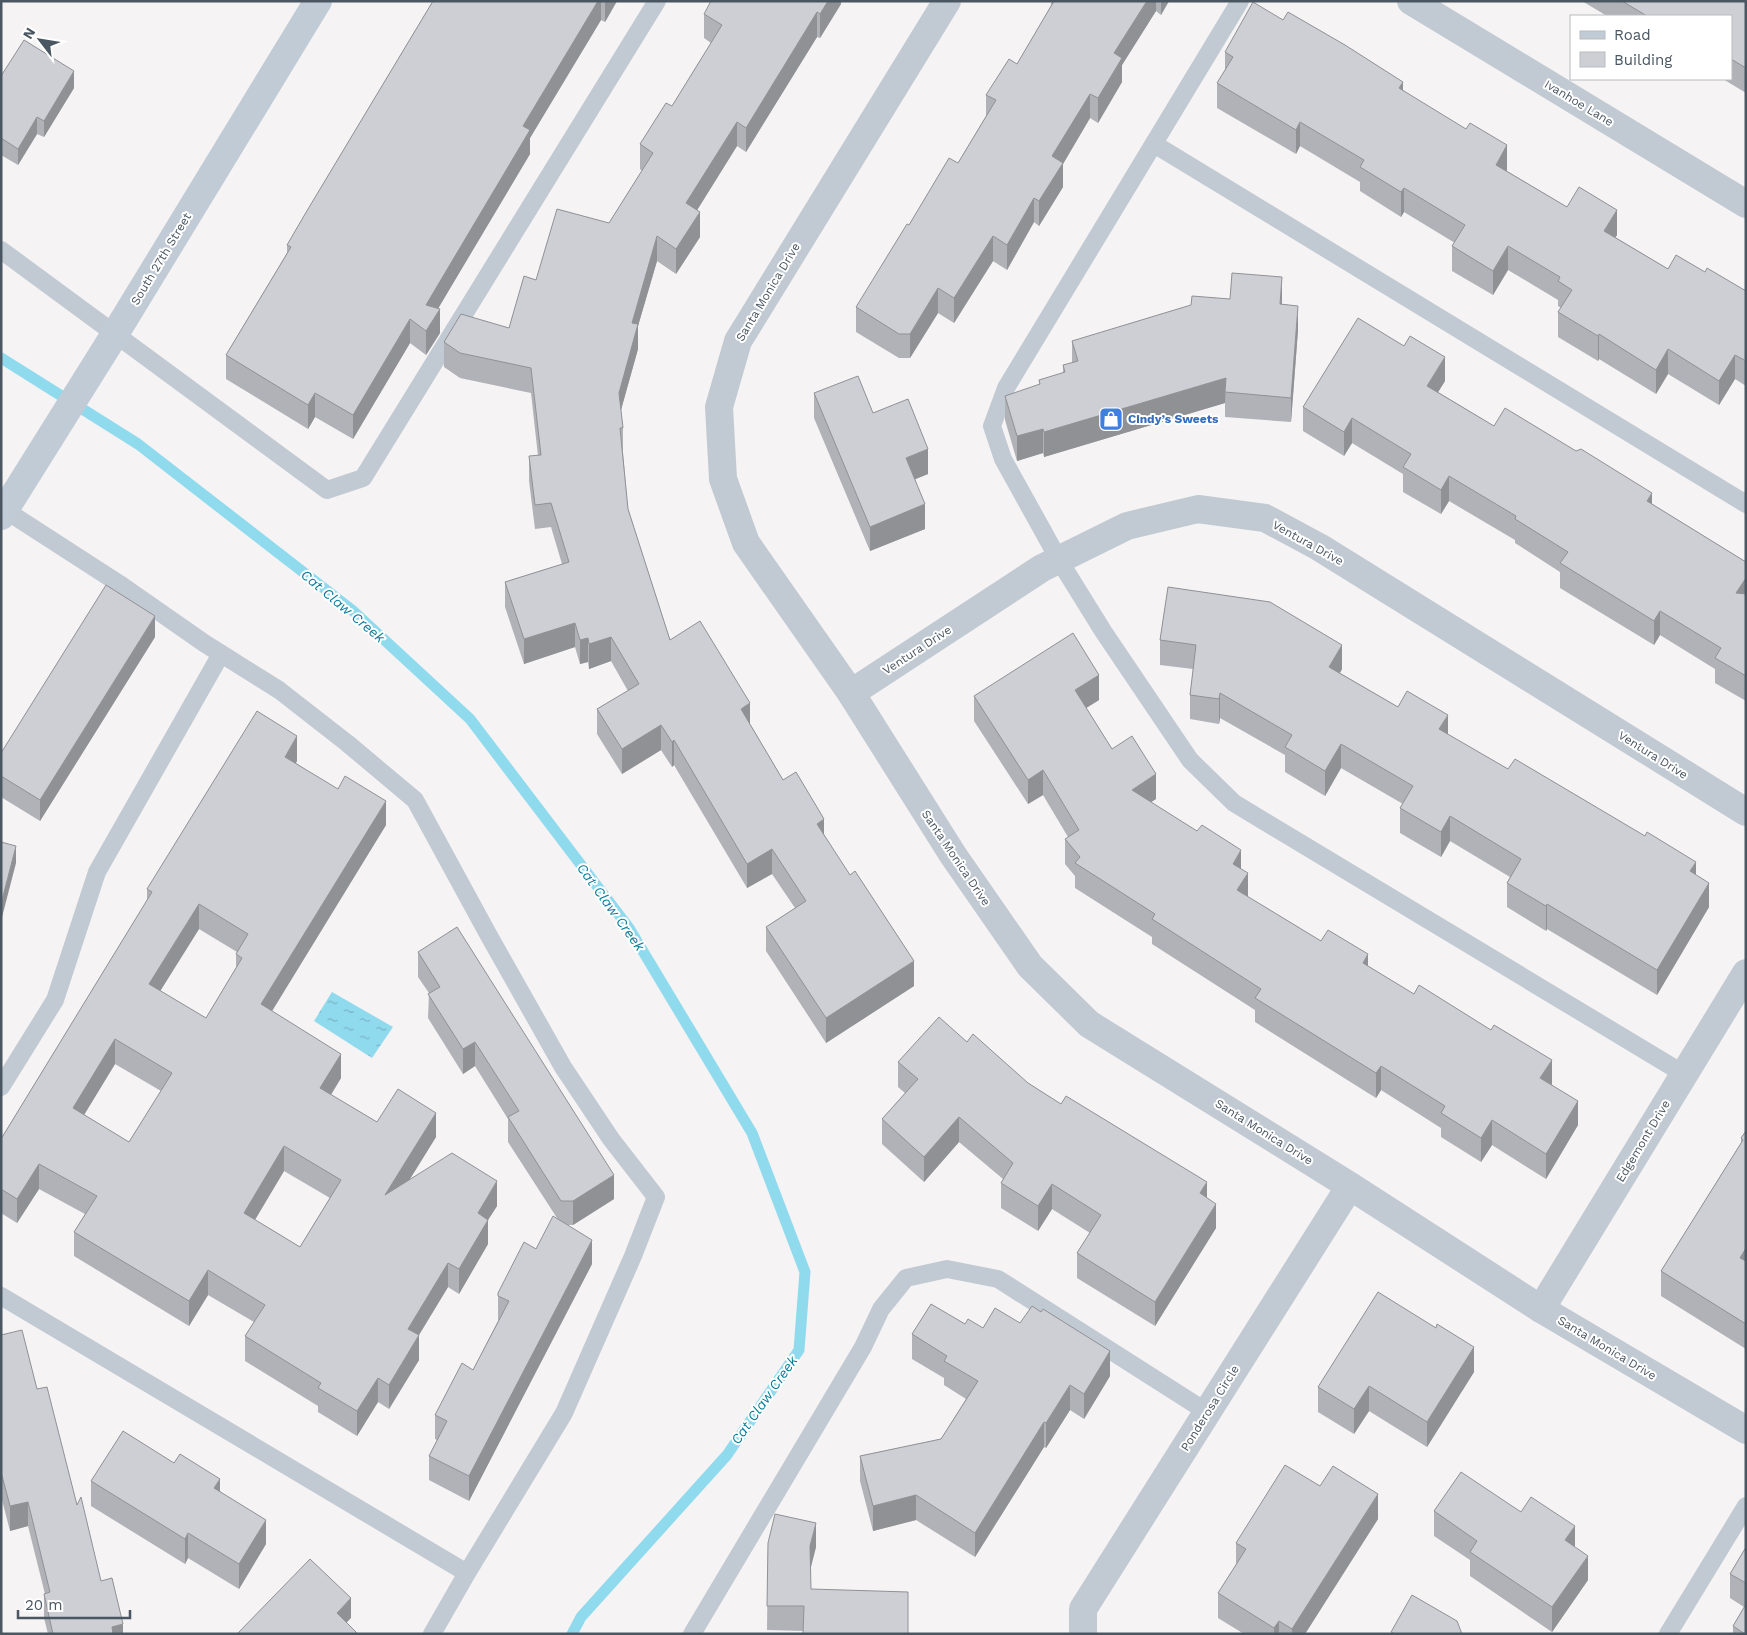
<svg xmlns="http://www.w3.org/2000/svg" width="1747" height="1635" font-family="'Work Sans',sans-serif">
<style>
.water{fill:url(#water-ripples)}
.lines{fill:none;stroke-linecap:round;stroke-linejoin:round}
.stream{stroke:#90daee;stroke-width:11}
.lane{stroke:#c1cad2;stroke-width:18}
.street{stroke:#c1cad2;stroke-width:28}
.secondary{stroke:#c1cbd6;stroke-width:28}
.wall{fill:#b0b2b7;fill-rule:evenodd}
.shaded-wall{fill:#909195}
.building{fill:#cdcfd5;stroke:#909195;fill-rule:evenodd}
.labels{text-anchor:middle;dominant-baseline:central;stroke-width:4;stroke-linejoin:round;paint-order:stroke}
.street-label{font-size:12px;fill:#4a5661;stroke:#fff}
.shop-label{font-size:12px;font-weight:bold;fill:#366cbe;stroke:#fff;text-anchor:start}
.water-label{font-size:14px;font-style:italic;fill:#0c7c9b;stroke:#fff}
</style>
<defs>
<pattern id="water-ripples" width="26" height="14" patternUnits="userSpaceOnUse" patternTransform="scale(1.25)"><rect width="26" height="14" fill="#90daee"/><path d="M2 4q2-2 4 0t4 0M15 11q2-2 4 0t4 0" fill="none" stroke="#78b4c4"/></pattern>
</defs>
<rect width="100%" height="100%" fill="#f5f3f3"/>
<polygon class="water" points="332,992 393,1027 372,1058 314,1021"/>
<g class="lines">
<polyline class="stream" points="1,358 138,444 352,610 470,719 629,928 752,1133 805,1272 799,1350 727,1455 581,1617 572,1634"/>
<g class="lane">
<polyline points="1240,1 1006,388 992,426 1003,459 1059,560 1103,631 1190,760 1234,803 1684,1074"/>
<polyline points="1154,144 1746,504"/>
<polyline points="1,250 327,490 363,478 657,1"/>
<polyline points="5,510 118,583 204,643 279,690 347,743 415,800 488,934 563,1067 611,1139 656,1197 633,1256 564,1413 467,1573 432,1634"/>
<polyline points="1,1087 55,1000 97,872 221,654"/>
<polyline points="1,1296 467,1573"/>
<polyline points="692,1634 863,1347 881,1309 906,1278 947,1269 998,1279 1207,1412"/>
<polyline points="1668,1634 1746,1506"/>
</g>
<g class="street">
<polyline points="947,1 738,341 719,407 723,479 746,543 851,693 953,855 1030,966 1089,1024 1350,1186 1541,1309 1746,1430"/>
<polyline points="1411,1 1746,204"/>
<polyline points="851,693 1042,568 1127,526 1198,509 1265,518 1319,547 1746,812"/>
<polyline points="1541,1309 1746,973"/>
<polyline points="1083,1634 1083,1609 1350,1186"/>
</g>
<polyline class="secondary" points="1,516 115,334 318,1"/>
</g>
<g class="wall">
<polygon points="433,1 617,1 605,22 601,20 530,138 530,154 438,308 440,333 426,355 410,343 353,439 315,417 308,429 226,379 226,355 287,253 287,245"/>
<polygon points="841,1 841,4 820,38 817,37 746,152 737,146 697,210 700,237 676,274 657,261 638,326 638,349 621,410 623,428 623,453 628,509 670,640 750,724 783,780 824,835 914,986 826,1043 766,951 766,927 795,908 772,874 747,888 674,765 672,767 661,750 622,774 597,734 597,709 628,691 611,661 589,669 588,662 580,664 575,647 524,664 505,607 505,582 562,564 551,527 535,529 529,481 529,456 538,456 531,393 460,378 444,367 444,342 509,328 536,280 609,223 642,171 640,169 640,144 672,106 711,43 704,38 704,14"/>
<polygon points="1051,1 1169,1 1161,15 1156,11 1122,65 1122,82 1098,123 1090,118 1063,164 1063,187 1039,226 1034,222 1007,270 993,261 954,323 938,313 910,358 899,358 856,332 856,307 909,225 958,163 986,116 986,95 1017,64 1051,6"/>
<polygon points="1582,1 1746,1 1746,93 1723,79 1731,79 1731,16 1607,16"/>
<polygon points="1225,52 1403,90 1507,170 1507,171 1567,207 1617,235 1615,237 1668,269 1705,272 1746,291 1746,386 1735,379 1719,405 1668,374 1656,394 1599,359 1598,361 1558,337 1558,312 1561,308 1558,306 1558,300 1508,270 1493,295 1452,271 1452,246 1455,243 1404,212 1401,217 1360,191 1360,182 1300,146 1296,154 1217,108 1217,83 1225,70"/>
<polygon points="1,76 74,88 44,137 37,134 18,165 1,155"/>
<polygon points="1281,304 1298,330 1291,422 1225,417 1225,403 1044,457 1043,453 1017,461 1005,420 1005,396 1039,385 1039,380 1063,373 1063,365 1072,363 1072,341"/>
<polygon points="1445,381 1438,392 1494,426 1652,504 1746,562 1746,701 1715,683 1715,669 1660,635 1654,645 1560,588 1560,572 1515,543 1515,540 1449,501 1441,514 1403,492 1403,474 1352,443 1344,456 1303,431 1303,407"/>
<polygon points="814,393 873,413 928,474 915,479 925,529 870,551 814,418"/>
<polygon points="1168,587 1342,669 1340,673 1398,707 1696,875 1709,907 1657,995 1547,929 1546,931 1507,907 1507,883 1510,877 1450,841 1441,857 1400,833 1400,808 1403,804 1341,768 1325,796 1285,772 1285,755 1220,718 1219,724 1190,719 1190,695 1193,669 1160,665 1160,640"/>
<polygon points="155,637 40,821 1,797 1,753"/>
<polygon points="974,696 1099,700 1086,708 1112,749 1156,799 1151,802 1241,869 1248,897 1321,941 1368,966 1552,1085 1578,1125 1546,1179 1492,1145 1481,1162 1441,1137 1441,1128 1381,1090 1376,1098 1255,1022 1255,1010 1152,944 1152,937 1075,888 1075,876 1065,864 1065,839 1068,837 1043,795 1028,804 974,721"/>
<path d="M297 761 296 763 386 825 272 1011 341 1078 331 1095 377 1122 436 1137 410 1179 497 1206 488 1220V1244L459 1294 448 1287 419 1335V1360L389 1409 378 1402 357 1436 318 1412V1406L245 1361V1336L254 1322 208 1295 189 1326 74 1256V1232L85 1214 39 1189 17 1223 1 1213V1139L147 901V889ZM199 929 237 952 236 954V968L206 1018 160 991ZM115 1064 161 1091 129 1142 84 1115ZM284 1171 330 1198 300 1247 255 1220Z"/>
<polygon points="418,952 614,1199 573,1225 568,1225 592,1264 469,1501 429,1480 429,1456 437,1440 435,1439 435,1415 473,1370 498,1321 498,1293 536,1249 557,1218 508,1142 508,1119 475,1066 463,1074 428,1018 429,993 418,977"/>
<polygon points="967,1042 1028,1083 1207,1198 1216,1228 1155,1326 1077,1278 1077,1253 1090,1233 1052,1209 1038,1231 1001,1208 1001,1183 1003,1179 959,1142 924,1182 882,1144 882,1119 905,1093 898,1087 898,1062"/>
<polygon points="1746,1131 1746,1349 1661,1296 1661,1271 1741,1143 1741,1138"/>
<polygon points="965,1324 983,1328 1110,1376 1084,1419 1070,1410 1046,1448 1044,1447 975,1557 916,1520 873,1531 860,1481 860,1456 941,1439 966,1399 944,1385 944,1378 912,1359 912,1334"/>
<polygon points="1,1335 37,1389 101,1581 123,1634 48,1634 44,1618 44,1594 45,1594 28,1526 10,1531 1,1496"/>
<polygon points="1474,1372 1427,1447 1369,1411 1354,1434 1318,1412 1318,1387"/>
<polygon points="91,1481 220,1491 266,1544 239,1589 188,1558 185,1564 91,1506"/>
<polygon points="1320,1486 1378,1519 1305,1634 1244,1634 1218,1618 1218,1593 1236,1565 1236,1543"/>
<polygon points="1434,1511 1521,1512 1588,1580 1552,1632 1470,1576 1470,1560 1434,1536"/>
<polygon points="768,1543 816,1547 810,1568 804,1631 767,1630"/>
<polygon points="1746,1547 1746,1634 1733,1634 1733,1626 1744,1607 1730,1598 1730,1574"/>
</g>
<g class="shaded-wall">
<polygon points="598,1 601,1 601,20 530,138 530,154 426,329 426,305 523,126"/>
<polygon points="605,1 617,1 605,22"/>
<polygon points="828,1 841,1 841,4 820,38 820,14"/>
<polygon points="1147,1 1156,1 1156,11 1122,65 1122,82 1098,123 1098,98 1114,53"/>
<polygon points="1161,1 1169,1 1161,15"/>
<polygon points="817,12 817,37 746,152 746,128"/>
<polygon points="74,71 74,88 44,137 44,121"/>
<polygon points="1403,82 1403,106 1399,88"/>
<polygon points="1090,94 1090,118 1063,164 1063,187 1039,226 1039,201 1052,156"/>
<polygon points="37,117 37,134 18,165 18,149"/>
<polygon points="737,122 737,146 686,228 686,203"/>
<polygon points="1300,122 1300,146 1296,154 1296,130"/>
<polygon points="1507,145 1507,170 1496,189 1496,165"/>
<polygon points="1404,188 1404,212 1401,217 1401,192"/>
<polygon points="1034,198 1034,222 1007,270 1007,245"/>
<polygon points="1617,210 1617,235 1604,255 1604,231"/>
<polygon points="700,212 700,237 676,274 676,249"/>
<polygon points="657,236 657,261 638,326 638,349 619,417 619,393 632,323"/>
<polygon points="993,236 993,261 954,323 954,298"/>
<polygon points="1508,246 1508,270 1493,295 1493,271"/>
<polygon points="1282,277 1282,301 1280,329 1280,304"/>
<polygon points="938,288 938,313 910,358 910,334"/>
<polygon points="1298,306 1298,330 1291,422 1291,398"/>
<polygon points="440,309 440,333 426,355 426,331"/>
<polygon points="410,319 410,343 353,439 353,415"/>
<polygon points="1599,334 1599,359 1598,361 1598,336"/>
<polygon points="1668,349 1668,374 1656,394 1656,370"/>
<polygon points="1735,355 1735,379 1719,405 1719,381"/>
<polygon points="1445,357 1445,381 1427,410 1427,386"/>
<polygon points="1226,378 1225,403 1044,457 1044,432"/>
<polygon points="315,393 315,417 308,429 308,405"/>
<polygon points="1352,418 1352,443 1344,456 1344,432"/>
<polygon points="1043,429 1043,453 1017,461 1017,436"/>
<polygon points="928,449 928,474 906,483 906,458"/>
<polygon points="1449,476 1449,501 1441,514 1441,490"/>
<polygon points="1652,493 1652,518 1647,501"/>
<polygon points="925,504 925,529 870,551 870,527"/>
<polygon points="1746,578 1746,602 1736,593"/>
<polygon points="1660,611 1660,635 1654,645 1654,621"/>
<polygon points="155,616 155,637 40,821 40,800"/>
<polygon points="575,623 575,647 524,664 524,639"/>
<polygon points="611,637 611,661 589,669 589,644"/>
<polygon points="588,638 588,662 580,664 580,640"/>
<polygon points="1342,645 1342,669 1329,691 1329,667"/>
<polygon points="1099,675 1099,700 1075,715 1075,690"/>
<polygon points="1220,693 1220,718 1219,724 1219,699"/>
<polygon points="750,703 750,728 741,709"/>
<polygon points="1448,715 1448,740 1439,729"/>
<polygon points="661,725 661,750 622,774 622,749"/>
<polygon points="297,736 297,761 285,781 285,757"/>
<polygon points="674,740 674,765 672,767 672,742"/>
<polygon points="1341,744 1341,768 1325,796 1325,771"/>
<polygon points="1043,770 1043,795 1028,804 1028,780"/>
<polygon points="1156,774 1156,799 1132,814 1132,790"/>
<polygon points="386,801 386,825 261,1029 261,1004"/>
<polygon points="1450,816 1450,841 1441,857 1441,832"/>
<polygon points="824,819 824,844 817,824"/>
<polygon points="16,846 16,863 1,921 1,904"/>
<polygon points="772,849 772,874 747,888 747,864"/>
<polygon points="1241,850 1241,875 1233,864"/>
<polygon points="1696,862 1696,886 1690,871"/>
<polygon points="1248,873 1248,898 1237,890"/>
<polygon points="1709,883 1709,907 1657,995 1657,970"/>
<polygon points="199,904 199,929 149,1009 149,984"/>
<polygon points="1547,904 1547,929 1546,931 1546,906"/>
<polygon points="1368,954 1368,978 1363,963"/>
<polygon points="914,961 914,986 826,1043 826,1018"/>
<polygon points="115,1039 115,1064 73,1133 73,1108"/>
<polygon points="475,1042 475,1066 463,1074 463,1049"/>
<polygon points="341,1054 341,1078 320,1112 320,1088"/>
<polygon points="1552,1060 1552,1085 1540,1078"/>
<polygon points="1381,1066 1381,1090 1376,1098 1376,1073"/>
<polygon points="1578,1101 1578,1125 1546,1179 1546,1154"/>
<polygon points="436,1113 436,1137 385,1219 385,1195"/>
<polygon points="959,1117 959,1142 924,1182 924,1157"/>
<polygon points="1492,1120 1492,1145 1481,1162 1481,1138"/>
<polygon points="284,1146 284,1171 244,1238 244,1213"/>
<polygon points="39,1164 39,1189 17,1223 17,1199"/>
<polygon points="614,1175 614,1199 573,1225 573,1201"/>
<polygon points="497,1181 497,1206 488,1220 488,1244 459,1294 459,1269 478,1213"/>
<polygon points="1207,1182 1207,1207 1200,1193"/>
<polygon points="1052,1184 1052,1209 1038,1231 1038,1206"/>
<polygon points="1216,1204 1216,1228 1155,1326 1155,1302"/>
<polygon points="592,1240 592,1264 469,1501 469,1476"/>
<polygon points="1746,1248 1746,1272 1740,1258"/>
<polygon points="448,1263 448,1287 408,1353 408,1329"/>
<polygon points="208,1270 208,1295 189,1326 189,1301"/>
<polygon points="419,1335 419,1360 389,1409 389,1385"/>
<polygon points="1474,1347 1474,1372 1427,1447 1427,1422"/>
<polygon points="1110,1351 1110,1376 1084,1419 1084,1394"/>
<polygon points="378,1378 378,1402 357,1436 357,1411"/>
<polygon points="1070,1385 1070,1410 1046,1448 1046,1423"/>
<polygon points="1369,1386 1369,1411 1354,1434 1354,1409"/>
<polygon points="1044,1422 1044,1447 975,1557 975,1533"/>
<polygon points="220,1479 220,1503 214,1488"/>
<polygon points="1378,1494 1378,1519 1305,1634 1292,1634 1292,1629"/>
<polygon points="916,1495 916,1520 873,1531 873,1506"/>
<polygon points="28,1502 28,1526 10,1531 10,1506"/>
<polygon points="266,1520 266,1544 239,1589 239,1564"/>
<polygon points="816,1523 816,1547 810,1571 810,1546"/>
<polygon points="1575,1526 1575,1551 1565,1540"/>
<polygon points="188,1533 188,1558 185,1564 185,1539"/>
<polygon points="1588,1556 1588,1580 1552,1632 1552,1607"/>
<polygon points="351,1598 351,1618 337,1633 337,1613"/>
<polygon points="1279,1621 1279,1634 1274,1634 1274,1628"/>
<polygon points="123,1624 123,1634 112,1634 112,1627"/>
</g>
<g class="building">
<polygon points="433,1 598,1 523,126 530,130 426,305 440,309 426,331 410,319 353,415 315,393 308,405 226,355 291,247 287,245 308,209"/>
<polygon points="711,1 828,1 820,14 817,12 746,128 737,122 686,203 700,212 676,249 657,236 632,323 638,324 619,393 623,428 620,428 628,509 670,640 700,621 750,703 741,709 783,780 796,772 824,819 817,824 850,875 855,871 914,961 826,1018 766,927 806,901 772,849 747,864 674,740 672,742 661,725 622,749 597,709 639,684 611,637 589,644 588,638 580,640 575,623 524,639 505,582 569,562 551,503 535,505 529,456 541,455 531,368 460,353 444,342 461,314 509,328 524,276 536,280 557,209 609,223 653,153 640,144 666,103 672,106 722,25 704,14"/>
<polygon points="1054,1 1147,1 1114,53 1122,58 1098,98 1090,94 1052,156 1063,163 1039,201 1034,198 1007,245 993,236 954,298 938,288 910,334 899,334 856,307 907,224 909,225 949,158 958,163 996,100 986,95 1009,59 1017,64"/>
<polygon points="1622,1 1746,1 1746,68 1731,59 1731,16 1647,16"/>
<polygon points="1253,2 1283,20 1288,12 1345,45 1403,82 1399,88 1466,129 1470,123 1507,145 1496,165 1567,207 1579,187 1617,210 1604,231 1668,269 1676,255 1705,272 1707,268 1746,291 1746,361 1735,355 1719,381 1668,349 1656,370 1599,334 1598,336 1558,312 1572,290 1558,281 1560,277 1508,246 1493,271 1452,246 1465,225 1404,188 1401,192 1360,167 1364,160 1300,122 1296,130 1217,83 1233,57 1225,52"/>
<polygon points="24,40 74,71 44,121 37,117 18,149 1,138 1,76"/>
<polygon points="1232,273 1282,277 1280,304 1298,306 1291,398 1225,392 1226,378 1044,432 1043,429 1017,436 1005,396 1040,384 1039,380 1065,372 1063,365 1078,361 1072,341 1191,305 1192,296 1230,299"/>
<polygon points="1358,318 1404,346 1410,336 1445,357 1427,386 1494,426 1505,408 1576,451 1581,449 1652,493 1647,501 1746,562 1746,578 1736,593 1746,594 1746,676 1715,658 1721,648 1660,611 1654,621 1560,563 1568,552 1515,519 1516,516 1449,476 1441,490 1403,467 1411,454 1352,418 1344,432 1303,407"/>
<polygon points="858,376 873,413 908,399 928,449 906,458 925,504 870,527 814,393"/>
<polygon points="106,585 155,616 40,800 1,776 1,753"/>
<polygon points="1168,587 1270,602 1342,645 1329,667 1398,707 1407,691 1448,715 1439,729 1508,769 1515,759 1645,836 1647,832 1696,862 1690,871 1709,883 1657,970 1547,904 1546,906 1507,883 1521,859 1450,816 1441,832 1400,808 1413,786 1341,744 1325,771 1285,747 1292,735 1220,693 1219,699 1190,695 1196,645 1160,640"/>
<polygon points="1073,633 1099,675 1075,690 1112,749 1132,736 1156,774 1132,790 1197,831 1202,825 1241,850 1233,864 1248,873 1237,890 1321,941 1328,930 1368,954 1363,963 1414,994 1419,985 1491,1030 1494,1025 1552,1060 1540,1078 1578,1101 1546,1154 1492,1120 1481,1138 1441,1113 1445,1106 1381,1066 1376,1073 1255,998 1261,989 1152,919 1155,914 1075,863 1080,857 1065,839 1079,830 1043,770 1028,780 974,696"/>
<path d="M257 711 297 736 285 757 338 789 345 776 386 801 261 1004 341 1054 320 1088 377 1122 398 1089 436 1113 385 1195 452 1153 497 1181 478 1213 488 1220 459 1269 448 1263 408 1329 419 1335 389 1385 378 1378 357 1411 318 1388 321 1383 245 1336 265 1305 208 1270 189 1301 74 1232 97 1196 39 1164 17 1199 1 1189V1139L152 892 147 889ZM199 904 248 934 236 954 242 958 206 1018 149 984ZM115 1039 172 1073 129 1142 73 1108ZM284 1146 341 1180 300 1247 244 1213Z"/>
<polygon points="1,842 16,846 1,904"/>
<polygon points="457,927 614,1175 573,1201 561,1201 508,1117 519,1111 475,1042 463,1049 428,994 440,987 418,952"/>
<polygon points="939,1017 967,1042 973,1034 1028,1083 1061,1104 1066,1096 1207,1182 1200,1193 1216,1204 1155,1302 1077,1253 1101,1215 1052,1184 1038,1206 1001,1183 1013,1163 959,1117 924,1157 882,1119 918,1079 898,1062"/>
<polygon points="1746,1131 1746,1248 1740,1258 1746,1261 1746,1324 1661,1271 1743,1140 1741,1138"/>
<polygon points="553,1216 592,1240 469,1476 429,1456 447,1421 435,1415 462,1363 473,1370 509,1301 498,1296 498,1293 524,1242 536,1249"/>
<polygon points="1378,1292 1436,1328 1437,1324 1474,1347 1427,1422 1369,1386 1354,1409 1318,1387"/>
<polygon points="931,1304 965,1324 968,1319 983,1328 995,1308 1020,1323 1032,1306 1041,1312 1043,1309 1110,1351 1084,1394 1070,1385 1046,1423 1044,1422 975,1533 916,1495 873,1506 860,1456 941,1439 978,1381 944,1361 947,1356 912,1334"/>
<polygon points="22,1330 37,1389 47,1387 77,1505 81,1497 101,1581 112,1578 123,1624 112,1627 113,1634 53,1634 44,1594 50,1592 28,1502 10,1506 1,1472 1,1335"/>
<polygon points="123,1431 174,1463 180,1454 220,1479 214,1488 266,1520 239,1564 188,1533 185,1539 91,1481"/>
<polygon points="1285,1465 1320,1486 1333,1466 1378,1494 1292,1629 1279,1621 1274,1628 1218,1593 1246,1549 1236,1543"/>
<polygon points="1461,1472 1521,1512 1531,1497 1575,1526 1565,1540 1588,1556 1552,1607 1470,1552 1477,1541 1434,1511"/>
<polygon points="775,1514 816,1523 810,1546 811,1589 908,1592 908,1634 803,1634 804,1606 767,1606 768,1543"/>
<polygon points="1746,1547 1746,1583 1730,1574"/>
<polygon points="310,1559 351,1598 337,1613 358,1634 237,1634"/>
<polygon points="1412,1595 1457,1621 1462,1634 1395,1634 1391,1632"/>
<polygon points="1746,1604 1746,1634 1745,1634 1733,1626"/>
</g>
<defs>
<g id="shop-square" transform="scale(1.25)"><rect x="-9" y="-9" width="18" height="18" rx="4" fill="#3f7fe0" stroke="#fff"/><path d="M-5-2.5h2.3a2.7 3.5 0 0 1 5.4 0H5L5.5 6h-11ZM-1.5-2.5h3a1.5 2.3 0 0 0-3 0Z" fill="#fff"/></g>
</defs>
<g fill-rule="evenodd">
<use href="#shop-square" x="1111" y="419"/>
</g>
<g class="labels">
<g class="street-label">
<text transform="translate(1579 103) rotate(31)">Ivanhoe Lane</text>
<text transform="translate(161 259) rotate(-59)">South 27th Street</text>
<text transform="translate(768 292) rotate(-59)">Santa Monica Drive</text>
<text transform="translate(1308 543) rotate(29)">Ventura Drive</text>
<text transform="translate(917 650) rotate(-33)">Ventura Drive</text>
<text transform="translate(1653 755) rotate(32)">Ventura Drive</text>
<text transform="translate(956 858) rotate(56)">Santa Monica Drive</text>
<text transform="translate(1264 1132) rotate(32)">Santa Monica Drive</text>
<text transform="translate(1643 1141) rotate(-59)">Edgemont Drive</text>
<text transform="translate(1607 1348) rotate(31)">Santa Monica Drive</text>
<text transform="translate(1210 1408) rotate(-58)">Ponderosa Circle</text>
</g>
<g class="shop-label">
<text x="1128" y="419">Cindy’s Sweets</text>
</g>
<g class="water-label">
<text transform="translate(343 606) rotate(40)">Cat Claw Creek</text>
<text transform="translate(611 907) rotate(54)">Cat Claw Creek</text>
<text transform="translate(764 1400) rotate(-55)">Cat Claw Creek</text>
</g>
</g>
<rect width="1747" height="1635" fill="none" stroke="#4a5661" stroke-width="5"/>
<rect x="1570" y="15" width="162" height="65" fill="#ffffff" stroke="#b7bbc0"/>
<rect x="1580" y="31" width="25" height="8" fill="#c1cbd6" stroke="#b7bbc0"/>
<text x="1614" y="40" font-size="15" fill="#4a5661">Road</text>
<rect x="1580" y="52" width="25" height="15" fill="#cdcfd5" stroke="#b7bbc0"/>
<text x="1614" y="65" font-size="15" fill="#4a5661">Building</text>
<g transform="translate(40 40) rotate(301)" stroke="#ffffff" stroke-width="4" paint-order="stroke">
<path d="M0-4L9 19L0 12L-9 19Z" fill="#4a5661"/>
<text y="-8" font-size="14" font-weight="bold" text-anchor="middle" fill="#4a5661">N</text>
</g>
<path d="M18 1610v8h112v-8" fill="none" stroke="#4a5661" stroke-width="2.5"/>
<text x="25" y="1610" font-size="15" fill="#4a5661" stroke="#ffffff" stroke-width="4" paint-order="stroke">20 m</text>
</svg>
